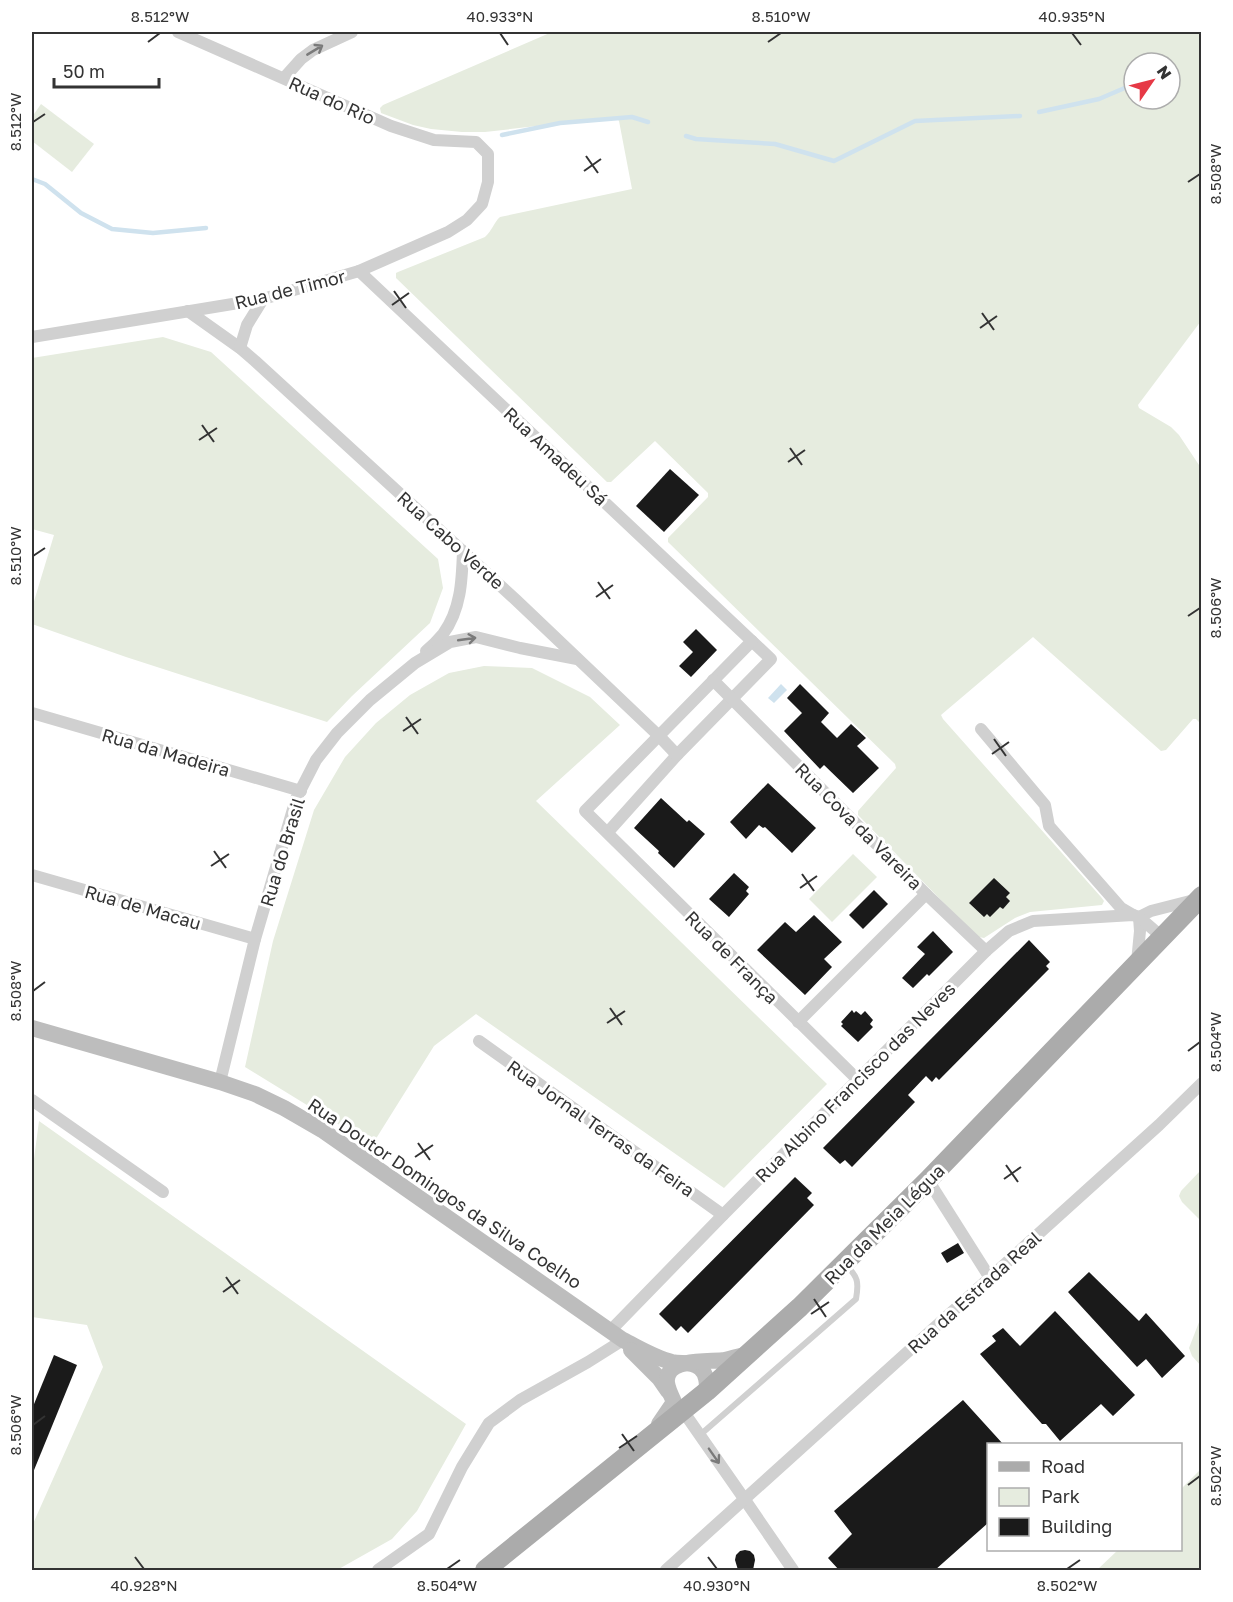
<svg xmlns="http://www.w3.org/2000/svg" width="1233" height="1602" font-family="'Golos Text',sans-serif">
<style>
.green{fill:#e6ecdf;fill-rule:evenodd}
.water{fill:#cfe2ee}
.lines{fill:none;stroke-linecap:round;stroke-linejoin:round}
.stream{stroke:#cfe2ee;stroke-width:4.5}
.building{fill:#1a1a1a}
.lane{stroke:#d0d0d0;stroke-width:6}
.street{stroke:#d0d0d0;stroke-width:12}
.secondary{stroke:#bdbdbd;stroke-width:16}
.primary{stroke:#ababab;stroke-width:20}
.oneway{stroke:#7a7a7a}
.ticks{fill:none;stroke:#333;stroke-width:2}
.labels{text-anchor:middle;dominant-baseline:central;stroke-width:6;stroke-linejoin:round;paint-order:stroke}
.street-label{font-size:18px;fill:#333;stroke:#fff}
.neatline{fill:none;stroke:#333;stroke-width:2}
.ticks-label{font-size:15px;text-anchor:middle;fill:#333}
</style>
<rect width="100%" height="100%" fill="#fff"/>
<g class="green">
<path d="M552 32H1201V321L1138 405 1139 408 1171 427 1179 435 1201 468V724L1196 719H1193L1166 750 1161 751 1033 637 941 715 943 719 1101 897 1104 901 1102 905 1030 912 1015 918 984 938 979 937 974 934 858 815V811L896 768 895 764 668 542V538L708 497V493L655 441 611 482H607L396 278V273L398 272 485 237C492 231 494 222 500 217L632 189 619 121 616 117 485 132H462L431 129 413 125 381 113 380 108 383 105ZM1134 63H1170V99H1134Z"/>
<polygon points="41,104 94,144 72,172 32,141 32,117"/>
<polygon points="163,337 211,352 438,559 443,588 430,623 352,696 327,722 126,657 32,624 32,608 54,535 32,529 32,358"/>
<polygon points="484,666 532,668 590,697 620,725 536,801 827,1084 724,1188 476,1014 434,1046 372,1145 245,1067 273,941 314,810 345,757 376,723 410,695 449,673"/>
<polygon points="853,854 877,877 832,922 809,899"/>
<polygon points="39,1121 466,1424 417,1511 392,1539 337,1570 32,1570 32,1526 103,1367 87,1325 32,1317 32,1174"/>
<polygon points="1201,1170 1201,1221 1182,1202 1179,1196 1181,1191"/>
<polygon points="1201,1317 1201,1366 1192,1356 1189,1348"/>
<polygon points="1201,1469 1201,1570 1097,1570 1118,1550 1180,1550 1181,1489"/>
</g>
<polygon class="water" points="781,684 787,690 774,703 768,698"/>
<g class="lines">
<g class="stream">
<polyline points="1039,112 1099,99 1134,84"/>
<polyline points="502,135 560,123 632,117 648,122"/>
<polyline points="686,136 696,139 775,144 834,161 915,121 1020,116"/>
<polyline points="32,179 45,184 81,213 112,229 153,233 206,228"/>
</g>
</g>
<g class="building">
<polygon points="670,469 699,495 664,532 636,506"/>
<polygon points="696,629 717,650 691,677 679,666 693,652 683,642"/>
<polygon points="800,684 829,713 821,722 837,738 851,724 866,738 857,746 879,768 853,793 824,765 820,769 784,731 802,713 787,698"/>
<polygon points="768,783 816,828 792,853 765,827 763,828 759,825 746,839 730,822"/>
<polygon points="661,798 687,822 689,820 705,834 674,868 658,853 659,851 634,828"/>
<polygon points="734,873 749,887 746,891 749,894 729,917 709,899"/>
<polygon points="994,878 1010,893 1006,897 1010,901 1003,909 1000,907 990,917 987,914 984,917 969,903"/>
<polygon points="874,890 888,904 863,929 849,915"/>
<polygon points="814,915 842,942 824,959 832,967 805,995 757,950 785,922 796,932"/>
<polygon points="933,931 953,952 929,976 927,974 913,988 902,978 925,954 917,947"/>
<polygon points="1029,940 1050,962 1046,966 1049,969 939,1080 936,1077 932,1082 926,1076 908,1095 915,1102 852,1167 845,1160 840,1164 823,1148"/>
<polygon points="852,1010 854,1013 856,1011 861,1015 865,1011 873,1020 870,1024 873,1027 858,1042 841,1026 843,1024 841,1022"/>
<polygon points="795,1177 812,1193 807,1198 814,1205 688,1333 681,1326 676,1331 659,1314"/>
<polygon points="958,1243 964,1253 947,1263 941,1253"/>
<polygon points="1089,1272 1139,1321 1146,1313 1185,1356 1162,1378 1146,1359 1137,1367 1068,1292"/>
<polygon points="1055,1311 1135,1395 1113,1416 1101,1404 1060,1441 1046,1424 1042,1424 980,1354 996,1341 992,1336 1003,1328 1020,1346"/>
<polygon points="54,1355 77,1365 32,1475 32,1409"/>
<polygon points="963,1400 1003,1444 988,1444 988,1523 935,1570 839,1570 828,1558 852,1534 834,1511"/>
<polygon points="745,1550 750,1551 754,1555 755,1560 753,1570 738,1570 735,1560 736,1555 740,1551"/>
</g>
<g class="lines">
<path class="lane" d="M700 1435 856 1299C859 1282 858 1277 846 1265"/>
<g class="street">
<polyline points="284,78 301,59 313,50 352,32"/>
<polyline points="359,271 771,659 677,755 608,832"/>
<polyline points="188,311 240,348 255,361 516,600 659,736 677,755"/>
<polyline points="32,337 263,299 359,271 448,232 467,220 482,204 488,182 488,154 476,142 434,140 391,126 178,32"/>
<polyline points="240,348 247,325 263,299"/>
<polyline points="752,641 585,811 858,1080"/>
<path d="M426 651C432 646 438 640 443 634 461 610 462 580 463 551"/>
<polyline points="713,680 926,894 986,951"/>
<polyline points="32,713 301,791"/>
<polyline points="981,729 1045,805 1049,826 1121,908 1133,915"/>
<polyline points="32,875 255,939"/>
<polyline points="1139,917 1151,911 1198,899"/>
<polyline points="1137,962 1140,931 1139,917"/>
<polyline points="798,1022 926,894"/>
<polyline points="479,1041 723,1215"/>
<polyline points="220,1082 255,939 296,799 316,760 337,733 370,700 415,663 450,642 476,637 520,648 577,659"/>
<polyline points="32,1100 163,1192"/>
<polyline points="928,1180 990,1278"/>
<polyline points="611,1330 723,1215 986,951 1009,931 1033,921 1133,915 1139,917 1162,937"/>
<polyline points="683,1411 745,1500 793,1570"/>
<polyline points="378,1570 429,1534 462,1467 489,1423 520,1400 588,1362 623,1340"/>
<polyline points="666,1570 1159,1125 1202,1083"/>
</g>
<g class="secondary">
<path d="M32 1028 220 1082 255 1094 284 1108 322 1130 623 1340C639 1348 655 1358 672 1362 682 1364 693 1361 700 1368 707 1374 707 1383 707 1391"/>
<polyline points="631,1350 659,1378 668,1391"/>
<path d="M659 1424 674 1402C671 1394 664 1384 668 1375 674 1358 711 1362 725 1360 732 1358 740 1356 748 1354"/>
</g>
<polyline class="primary" points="485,1570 707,1391 800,1307 928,1180 1202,896"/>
</g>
<defs><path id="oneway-shaft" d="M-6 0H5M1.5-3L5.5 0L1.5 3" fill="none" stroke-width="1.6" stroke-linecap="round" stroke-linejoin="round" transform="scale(1.5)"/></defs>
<g class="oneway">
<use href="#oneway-shaft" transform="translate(315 50) rotate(-31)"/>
<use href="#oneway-shaft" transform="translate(467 639) rotate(-8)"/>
<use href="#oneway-shaft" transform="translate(714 1456) rotate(55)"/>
</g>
<path class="ticks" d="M500 33 508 45M1072 33 1081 45M148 42 160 33M768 42 781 33M33 122 45 114M586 156 598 173M584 171 601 159M1188 182 1200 174M394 291 406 308M392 305 409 293M982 313 994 330M980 328 997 316M202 425 214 442M199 440 217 428M790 448 802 465M788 462 805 450M33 556 45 548M598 582 610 599M596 597 613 585M1188 616 1200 608M406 717 418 734M403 731 421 719M994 739 1006 756M992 754 1009 742M214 851 226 868M211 866 229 854M802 874 814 891M800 888 817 876M33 991 45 982M610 1008 622 1025M607 1023 625 1011M1188 1051 1200 1042M418 1143 430 1160M415 1157 433 1145M1006 1165 1018 1182M1004 1179 1021 1167M226 1277 238 1294M223 1292 240 1280M814 1299 826 1317M811 1314 829 1302M33 1425 45 1416M622 1434 634 1451M619 1448 637 1436M1188 1485 1200 1476M135 1557 144 1569M708 1557 717 1569M447 1569 460 1560M1067 1569 1080 1560"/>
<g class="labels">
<g class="street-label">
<text transform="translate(332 100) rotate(24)">Rua do Rio</text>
<text transform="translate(290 289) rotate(-14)">Rua de Timor</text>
<text transform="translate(556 456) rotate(43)">Rua Amadeu Sá</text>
<text transform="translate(451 540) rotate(42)">Rua Cabo Verde</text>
<text transform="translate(166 752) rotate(16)">Rua da Madeira</text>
<text transform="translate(859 826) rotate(45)">Rua Cova da Vareira</text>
<text transform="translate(282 852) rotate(-73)">Rua do Brasil</text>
<text transform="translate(143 907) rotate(16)">Rua de Macau</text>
<text transform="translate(732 957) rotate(45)">Rua de França</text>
<text transform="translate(855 1082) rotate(-45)">Rua Albino Francisco das Neves</text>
<text transform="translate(601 1128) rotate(35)">Rua Jornal Terras da Feira</text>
<text transform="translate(445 1193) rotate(34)">Rua Doutor Domingos da Silva Coelho</text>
<text transform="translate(884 1224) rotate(-45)">Rua da Meia Légua</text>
<text transform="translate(974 1292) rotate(-42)">Rua da Estrada Real</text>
</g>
</g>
<rect width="1233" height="1602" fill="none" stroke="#ffffff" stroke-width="66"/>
<rect x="987" y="1443" width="195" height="108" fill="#ffffff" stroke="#adadad" stroke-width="1.5"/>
<rect x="999" y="1462" width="30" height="9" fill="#ababab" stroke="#adadad" stroke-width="1.5"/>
<text x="1041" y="1473" font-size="18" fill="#333333">Road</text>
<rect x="999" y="1488" width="30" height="18" fill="#e6ecdf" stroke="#adadad" stroke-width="1.5"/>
<text x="1041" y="1503" font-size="18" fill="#333333">Park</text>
<rect x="999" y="1518" width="30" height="18" fill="#1a1a1a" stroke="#adadad" stroke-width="1.5"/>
<text x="1041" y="1533" font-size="18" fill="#333333">Building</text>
<g transform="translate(1152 81) rotate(55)"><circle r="28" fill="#ffffff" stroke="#adadad" stroke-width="1.5"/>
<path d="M0-4.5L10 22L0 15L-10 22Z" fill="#e63946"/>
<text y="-9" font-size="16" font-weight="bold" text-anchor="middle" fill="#333333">N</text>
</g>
<path d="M54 78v9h105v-9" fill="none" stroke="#333333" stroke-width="3"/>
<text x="63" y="78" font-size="18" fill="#333333" stroke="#ffffff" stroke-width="4.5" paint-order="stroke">50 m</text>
<rect x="33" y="33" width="1167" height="1536" class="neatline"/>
<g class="ticks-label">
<text x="160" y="22">8.512°W</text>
<text x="500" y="22">40.933°N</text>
<text x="781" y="22">8.510°W</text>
<text x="1072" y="22">40.935°N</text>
<text transform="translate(16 122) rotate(-90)" y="5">8.512°W</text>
<text transform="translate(1216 174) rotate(-90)" y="5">8.508°W</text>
<text transform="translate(16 556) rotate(-90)" y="5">8.510°W</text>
<text transform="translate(1216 608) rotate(-90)" y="5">8.506°W</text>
<text transform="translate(16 991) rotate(-90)" y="5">8.508°W</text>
<text transform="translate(1216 1042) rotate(-90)" y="5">8.504°W</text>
<text transform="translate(16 1425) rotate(-90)" y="5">8.506°W</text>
<text transform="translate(1216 1476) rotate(-90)" y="5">8.502°W</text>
<text x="144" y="1591">40.928°N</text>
<text x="447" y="1591">8.504°W</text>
<text x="717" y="1591">40.930°N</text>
<text x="1067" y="1591">8.502°W</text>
</g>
</svg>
